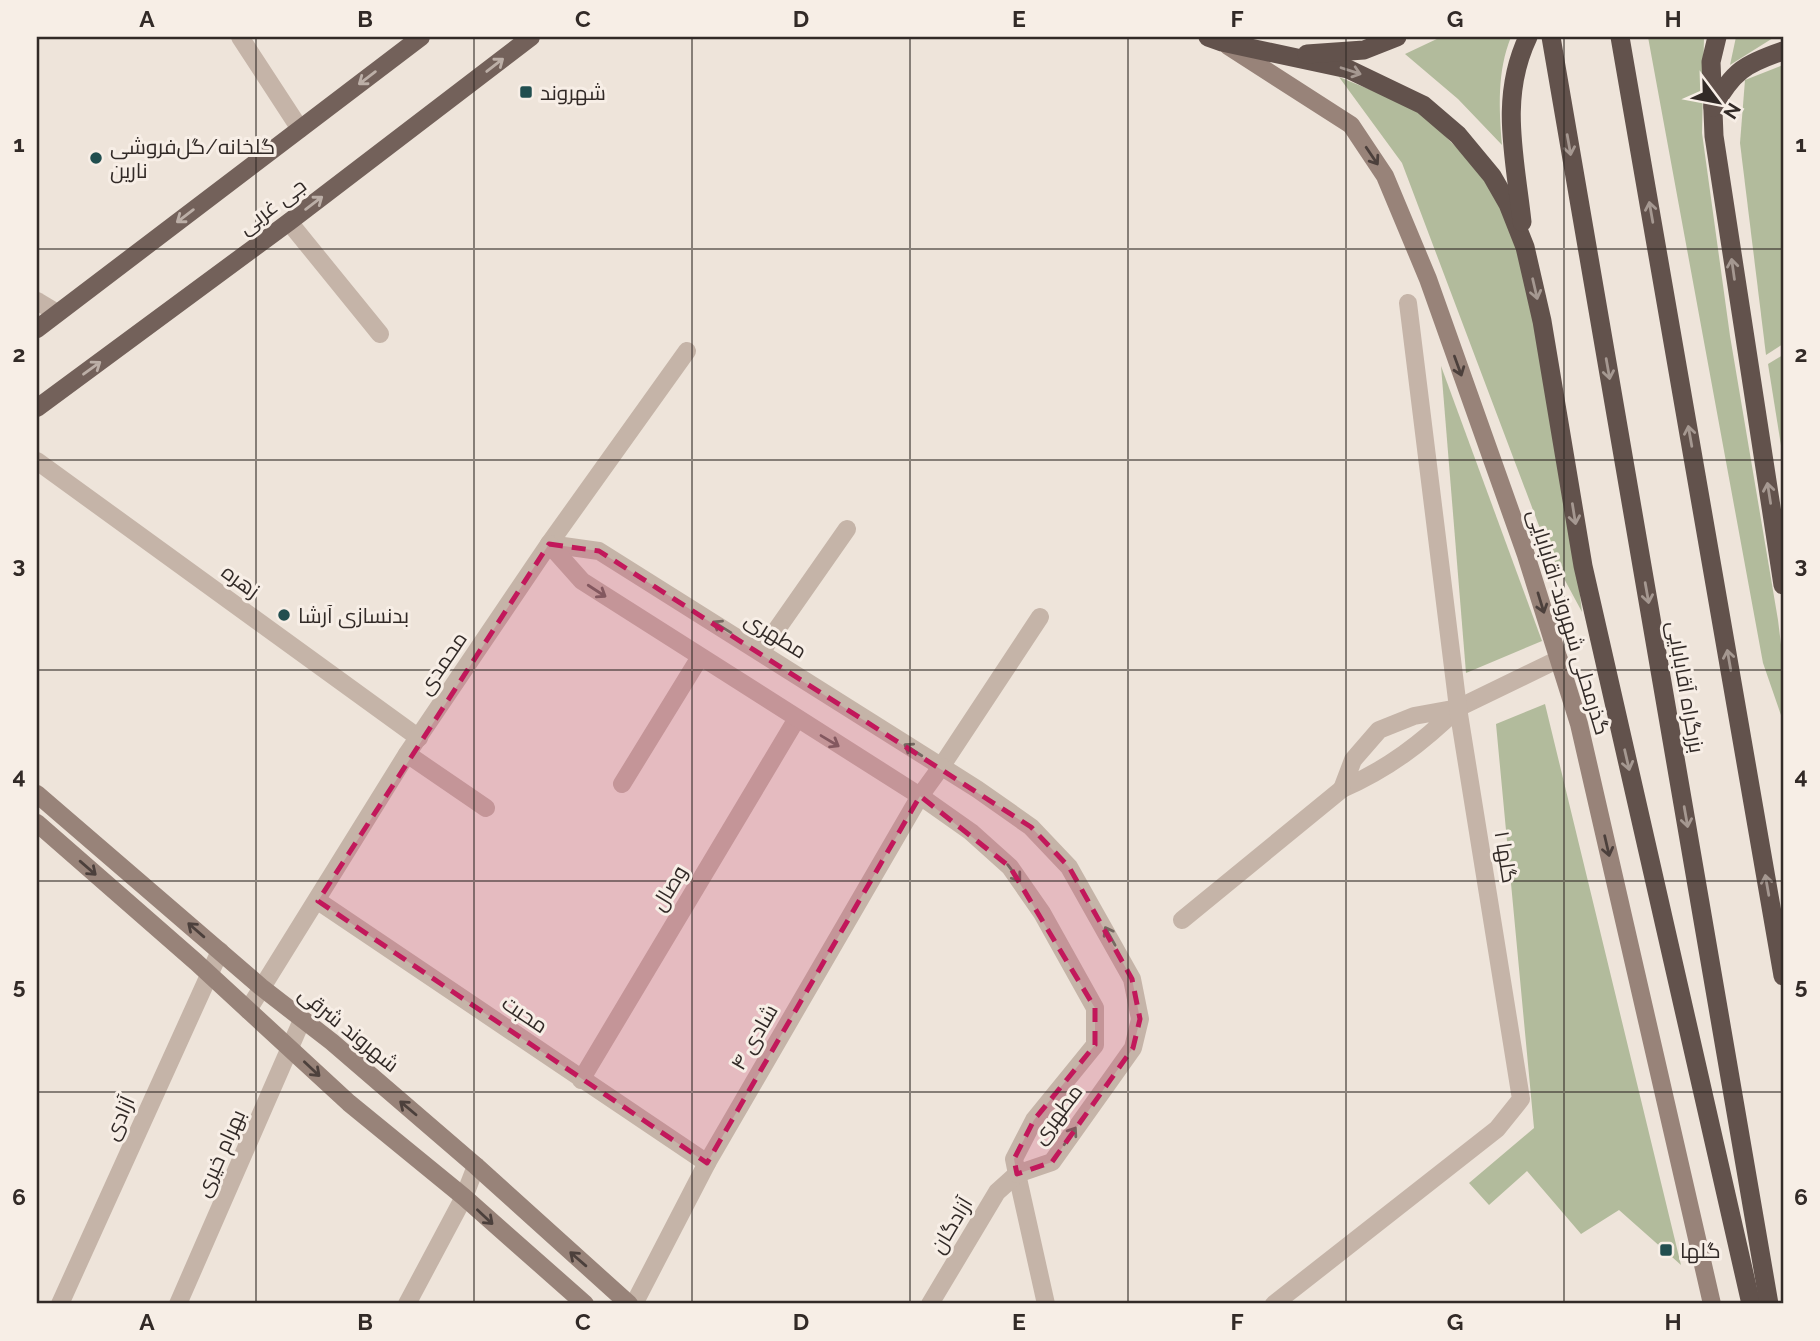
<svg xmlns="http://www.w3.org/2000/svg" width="1820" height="1341" font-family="Raleway,Cairo,sans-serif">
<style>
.green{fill:#b2bb9c}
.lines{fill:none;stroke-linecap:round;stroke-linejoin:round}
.minor{stroke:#c5b4a8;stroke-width:18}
.tertiary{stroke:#c5b4a8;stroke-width:18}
.secondary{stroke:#988379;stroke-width:18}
.primary{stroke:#73615a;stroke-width:18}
.trunk{stroke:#62524c;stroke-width:19}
.oneway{stroke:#bcafa7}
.oneway2{stroke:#a59891}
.oneway3{stroke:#4c403c}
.oneway4{stroke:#746861}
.marked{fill:#c2185b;fill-opacity:0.2;stroke:#c2185b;stroke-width:5;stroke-dasharray:14 9;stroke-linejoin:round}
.grid{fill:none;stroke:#322a27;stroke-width:2;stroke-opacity:0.55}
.poi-dot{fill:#214e4f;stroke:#f7eee6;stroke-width:2.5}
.labels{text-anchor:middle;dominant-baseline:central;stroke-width:6;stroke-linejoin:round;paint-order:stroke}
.poi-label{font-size:21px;fill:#322a27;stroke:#f7eee6;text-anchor:start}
.street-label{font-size:21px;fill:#322a27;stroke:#f7eee6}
.neatline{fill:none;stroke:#322a27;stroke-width:2.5}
.grid-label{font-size:23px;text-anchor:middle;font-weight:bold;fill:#322a27}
</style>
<rect width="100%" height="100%" fill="#eee4da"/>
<g class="green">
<path d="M1441 37H1511C1497 71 1499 109 1502 145L1458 99 1405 54Z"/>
<polygon points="1648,37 1704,37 1702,133 1730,336 1778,620 1783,661 1783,721 1763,663"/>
<polygon points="1736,37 1782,37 1773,38 1730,65"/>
<polygon points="1783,65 1783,344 1766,355 1740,143 1745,80"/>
<polygon points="1339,77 1418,109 1485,176 1521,249 1575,552 1582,612 1547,547 1402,163"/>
<polygon points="1783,355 1783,458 1768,364"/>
<polygon points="1441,366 1542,641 1466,673"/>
<polygon points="1545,704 1681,1265 1619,1210 1581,1234 1527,1171 1489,1205 1469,1183 1534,1128 1496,724"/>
</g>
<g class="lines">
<g class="minor">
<polyline points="240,37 300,129"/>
<polyline points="289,222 380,334"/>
<polyline points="37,301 57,313"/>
<polyline points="37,461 419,738"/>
<polyline points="761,652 847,529"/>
<path d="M1458 708C1422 743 1388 769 1342 789L1353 760 1379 730 1414 716 1458 708 1559 659"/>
<polyline points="407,754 486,808"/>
<polyline points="941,767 1040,617"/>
<polyline points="622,784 700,657"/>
<polyline points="318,901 707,1163"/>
<polyline points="1182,920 1342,789"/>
<polyline points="248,1010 407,754 549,544 687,351"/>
<polyline points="581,1080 796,720"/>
<polyline points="1017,1174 1046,1304"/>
<polyline points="60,1304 220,951"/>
<polyline points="178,1304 302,1020"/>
<polyline points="407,1304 464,1197 476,1166"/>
<polyline points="634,1304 707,1163 920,796"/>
<polyline points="1274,1304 1497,1129 1521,1099 1458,708 1408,303"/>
</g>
<g class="tertiary">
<polyline points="549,544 599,551 977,789 1031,827 1069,867 1132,979 1140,1019 1133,1048 1052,1162 1017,1174 997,1192 930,1304"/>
<polyline points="549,544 582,581 920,796 971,832 1010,867 1042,913 1095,1008 1095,1045 1034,1120 1014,1159 1017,1174"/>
<polyline points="920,796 941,767"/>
</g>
<g class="secondary">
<polyline points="1228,46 1351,125 1385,176 1428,279 1526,555 1579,724 1712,1304"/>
<polyline points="37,794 261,987 332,1042 476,1166 629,1304"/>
<polyline points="37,823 196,962 349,1103 464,1197 585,1304"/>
</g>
<g class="primary">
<polyline points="37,329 421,37"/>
<polyline points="37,408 289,222 531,37"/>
</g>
<g class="trunk">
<polyline points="1208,37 1222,42 1348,69 1423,105 1458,135 1492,176 1508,204 1525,247 1542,321 1583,566 1751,1304"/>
<polyline points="1551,37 1769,1304"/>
<polyline points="1620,37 1783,976"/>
<polyline points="1717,37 1711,62 1714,136 1783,585"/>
<polyline points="1307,54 1364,50 1397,37"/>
<path d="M1713 107C1733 71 1745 64 1783 51"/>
<path d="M1522 222C1515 157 1499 98 1528 37"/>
</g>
</g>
<defs><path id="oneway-shaft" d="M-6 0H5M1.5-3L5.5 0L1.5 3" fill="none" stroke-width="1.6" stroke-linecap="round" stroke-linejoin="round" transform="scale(1.75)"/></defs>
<g class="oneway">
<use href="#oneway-shaft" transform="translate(495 65) rotate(-38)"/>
<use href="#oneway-shaft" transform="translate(367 78) rotate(143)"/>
<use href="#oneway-shaft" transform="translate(314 203) rotate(-37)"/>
<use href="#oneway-shaft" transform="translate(185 216) rotate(143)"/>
<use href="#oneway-shaft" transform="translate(92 368) rotate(-36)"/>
</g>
<g class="oneway2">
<use href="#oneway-shaft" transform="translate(1351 71) rotate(18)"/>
<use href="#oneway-shaft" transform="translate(1569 145) rotate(80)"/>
<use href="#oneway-shaft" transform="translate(1651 212) rotate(-100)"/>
<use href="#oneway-shaft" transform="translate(1733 269) rotate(-98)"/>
<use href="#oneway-shaft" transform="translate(1535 289) rotate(77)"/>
<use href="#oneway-shaft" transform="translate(1608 369) rotate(80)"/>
<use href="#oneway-shaft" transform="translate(1690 436) rotate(-100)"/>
<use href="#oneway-shaft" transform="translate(1769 493) rotate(-99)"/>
<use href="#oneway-shaft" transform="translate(1574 514) rotate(81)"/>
<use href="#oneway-shaft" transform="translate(1647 593) rotate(80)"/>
<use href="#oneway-shaft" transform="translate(1729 660) rotate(-100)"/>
<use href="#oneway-shaft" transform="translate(1627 760) rotate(77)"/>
<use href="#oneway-shaft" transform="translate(1686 817) rotate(80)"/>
<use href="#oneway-shaft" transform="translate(1767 885) rotate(-100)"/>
</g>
<g class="oneway3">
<use href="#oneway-shaft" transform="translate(1372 156) rotate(56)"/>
<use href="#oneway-shaft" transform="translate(1458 366) rotate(70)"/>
<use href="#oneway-shaft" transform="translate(1541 603) rotate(73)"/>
<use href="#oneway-shaft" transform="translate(1607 846) rotate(77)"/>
<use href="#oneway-shaft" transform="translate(88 868) rotate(41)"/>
<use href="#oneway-shaft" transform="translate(196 930) rotate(-139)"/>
<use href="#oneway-shaft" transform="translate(312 1069) rotate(43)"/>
<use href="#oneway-shaft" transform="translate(408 1108) rotate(-140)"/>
<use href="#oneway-shaft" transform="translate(485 1217) rotate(43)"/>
<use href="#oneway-shaft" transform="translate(578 1259) rotate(-139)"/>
</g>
<g class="oneway4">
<use href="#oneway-shaft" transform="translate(597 591) rotate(33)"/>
<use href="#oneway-shaft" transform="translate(722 627) rotate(-148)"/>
<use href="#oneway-shaft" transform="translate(830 741) rotate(31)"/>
<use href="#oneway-shaft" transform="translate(913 750) rotate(-147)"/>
<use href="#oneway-shaft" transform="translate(1014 873) rotate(53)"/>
<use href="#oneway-shaft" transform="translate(1110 936) rotate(-119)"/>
<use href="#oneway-shaft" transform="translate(1070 1136) rotate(-56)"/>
</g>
<path class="marked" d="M549 544 599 551 1031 827 1069 867 1132 979 1140 1019 1133 1048 1052 1162 1017 1174 1014 1159 1034 1120 1095 1045V1008L1010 867 920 796 707 1163 318 901Z"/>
<path class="grid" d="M256 37V1304M474 37V1304M692 37V1304M910 37V1304M1128 37V1304M1346 37V1304M1564 37V1304M37 249H1783M37 460H1783M37 670H1783M37 881H1783M37 1092H1783"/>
<g class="poi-dot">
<rect x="519" y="85" width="14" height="14" rx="3.5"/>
<circle cx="96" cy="158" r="7"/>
<circle cx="284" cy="615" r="7"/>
<rect x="1659" y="1243" width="14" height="14" rx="3.5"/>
</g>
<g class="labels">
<g class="poi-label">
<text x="540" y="92">شهروند</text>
<text x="110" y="146">گلخانه/گل‌فروشی<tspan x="110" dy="24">نارین</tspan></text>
<text x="298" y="615">بدنسازی آرشا</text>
<text x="1680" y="1250">گلها</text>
</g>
<g class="street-label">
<text transform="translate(272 206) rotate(-37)">جی غربی</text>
<text transform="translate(241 581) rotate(36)">زهره</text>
<text transform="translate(1569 622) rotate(73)">گذرمحلی شهروند-اقابابایی</text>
<text transform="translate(776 635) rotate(32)">مطهری</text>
<text transform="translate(442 663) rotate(-56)">محمدی</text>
<text transform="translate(1686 687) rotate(80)">بزرگراه آقابابایی</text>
<text transform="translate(1506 857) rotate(81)">گلها ۱</text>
<text transform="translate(669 888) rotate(-59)">وصال</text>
<text transform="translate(525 1014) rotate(34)">محبت</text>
<text transform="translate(349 1029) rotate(39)">شهروند شرقی</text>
<text transform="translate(754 1037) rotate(-60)">شادی ۴</text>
<text transform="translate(1057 1114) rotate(-53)">مطهری</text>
<text transform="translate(119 1118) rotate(-66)">آزادی</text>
<text transform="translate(220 1153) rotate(-66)">بهرام خیری</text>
<text transform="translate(951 1225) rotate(-59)">آزادگان</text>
</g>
</g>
<rect width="1820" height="1341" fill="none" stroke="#f7eee6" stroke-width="77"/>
<g transform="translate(1718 102) rotate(122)" stroke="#f7eee6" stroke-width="5" paint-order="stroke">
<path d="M0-5L12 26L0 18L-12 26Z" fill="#322a27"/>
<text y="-10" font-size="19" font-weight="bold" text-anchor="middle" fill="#322a27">N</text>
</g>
<rect x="38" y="38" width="1744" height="1264" class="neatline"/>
<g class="grid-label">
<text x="147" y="27">A</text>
<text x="365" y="27">B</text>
<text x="583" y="27">C</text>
<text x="801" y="27">D</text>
<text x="1019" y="27">E</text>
<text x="1237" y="27">F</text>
<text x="1455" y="27">G</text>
<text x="1673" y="27">H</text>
<text x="19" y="152">1</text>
<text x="1801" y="152">1</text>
<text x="19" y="362">2</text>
<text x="1801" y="362">2</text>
<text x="19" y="573">3</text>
<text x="1801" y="573">3</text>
<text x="19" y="784">4</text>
<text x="1801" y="784">4</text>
<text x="19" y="994">5</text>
<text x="1801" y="994">5</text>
<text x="19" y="1205">6</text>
<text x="1801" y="1205">6</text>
<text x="147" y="1330">A</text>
<text x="365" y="1330">B</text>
<text x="583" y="1330">C</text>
<text x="801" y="1330">D</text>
<text x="1019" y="1330">E</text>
<text x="1237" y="1330">F</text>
<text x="1455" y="1330">G</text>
<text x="1673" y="1330">H</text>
</g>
</svg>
